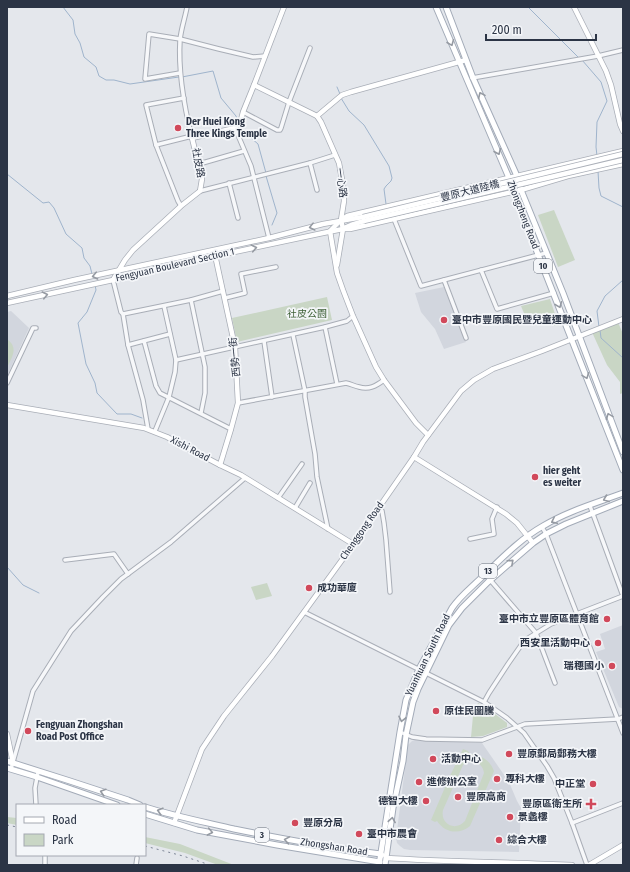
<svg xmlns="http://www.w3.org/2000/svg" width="630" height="872" font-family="'Fira Sans Condensed','Noto Sans TC',sans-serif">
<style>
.built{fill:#d2d6de}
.green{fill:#c9d6c5;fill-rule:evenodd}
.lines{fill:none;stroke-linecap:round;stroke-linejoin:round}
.stream{stroke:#9fb4cc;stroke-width:1}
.street-casing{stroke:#a9aeb7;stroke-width:5.5}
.secondary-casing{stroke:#a9aeb7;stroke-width:6}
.primary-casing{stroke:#a3abb8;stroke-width:7}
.street{stroke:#f7f8fa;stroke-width:3.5}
.secondary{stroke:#fff;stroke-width:4.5}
.primary{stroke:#fff;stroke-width:5}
.rail{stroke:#7d8696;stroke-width:1;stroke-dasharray:2 4;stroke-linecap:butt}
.secondary-bridge-casing{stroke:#a9aeb7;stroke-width:6;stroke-linecap:butt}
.secondary-bridge{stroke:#fff;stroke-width:4.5}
.oneway{stroke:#959aa2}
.poi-dot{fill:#d1495b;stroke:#f4f6f9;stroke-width:1.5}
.labels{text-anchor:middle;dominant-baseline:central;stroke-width:3.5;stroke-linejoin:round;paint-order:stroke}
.shield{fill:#f4f6f9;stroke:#676e7b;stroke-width:1}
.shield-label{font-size:9px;font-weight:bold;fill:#2b3445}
.poi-label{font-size:10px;font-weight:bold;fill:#2b3445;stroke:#f4f6f9;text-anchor:start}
.street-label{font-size:10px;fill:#2b3445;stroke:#f4f6f9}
.park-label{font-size:10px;fill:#3f6138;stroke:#f4f6f9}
</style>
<rect width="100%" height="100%" fill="#e4e7ec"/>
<g class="built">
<polygon points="444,287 466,342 444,349 435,329 421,312 415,293"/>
<polygon points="11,311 29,328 7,376 7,312"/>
<polygon points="623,625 623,709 619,707 596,652 605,649 600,634"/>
<polygon points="415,740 482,743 509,782 517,801 521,808 519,852 410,850 404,849 400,846 397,843 396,838 408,745 412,741"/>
</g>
<g class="green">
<polygon points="554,210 575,260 558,267 538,215"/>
<polygon points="327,297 332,320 237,342 232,318"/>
<polygon points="550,299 559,326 528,323 521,306"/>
<polygon points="617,320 623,334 623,393 620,394 620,382 607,365 591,330"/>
<path d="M7 339C19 348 12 357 7 368Z"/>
<polygon points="267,583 272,596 256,600 251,587"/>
<polygon points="478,703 487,708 507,723 507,727 483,736 471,737 473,716"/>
<path d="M463 749 468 751 470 754C481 755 490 760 494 771L470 826C459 835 445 833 437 821L435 822 431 820 449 778ZM469 761C477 761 483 765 484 773L465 821C455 832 440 824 443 810L463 765Z"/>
<polygon points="7,817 17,818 17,825 7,823"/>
<polygon points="145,837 180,844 234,865 218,865 185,853 145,843"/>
</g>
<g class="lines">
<g class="stream">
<polyline points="63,7 66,11 73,20 75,34 80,43 84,57 96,67 99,76 106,80 114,80 130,84 179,77"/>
<polyline points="528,7 579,58"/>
<polyline points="582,60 601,82 607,101 597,122 596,147 597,156"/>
<polyline points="182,77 213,71 221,98 236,116 238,122"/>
<polyline points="337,87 340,94"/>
<polyline points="341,98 349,111 364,125 389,166 392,178 391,181 386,186 384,189 386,204"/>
<polyline points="239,125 242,130 258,144 266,173"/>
<polyline points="598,171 599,188 601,196 623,207"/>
<polyline points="7,174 43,203 49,202 54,208 66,234 82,248 84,258 90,266 92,274"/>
<polyline points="266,176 277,213 272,225"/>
<polyline points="95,285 96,290 87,312 78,323 86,364 95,383 97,393 117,414 131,414 142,418"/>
<polyline points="599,327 597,311 605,296 623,280"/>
<polyline points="600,330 601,338 623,358"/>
<polyline points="7,567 23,585 39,593"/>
</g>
<g class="street-casing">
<g id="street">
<path d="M187 7C185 18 181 29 180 40 178 73 184 106 192 138"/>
<polyline points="180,73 145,79 149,34 180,39 219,49 253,57 265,56"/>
<polyline points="472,78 598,56 623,50"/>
<polyline points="243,112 277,130 280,130 281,128 289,102 310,48"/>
<polyline points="235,128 251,166 269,238"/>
<polyline points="156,145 192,136"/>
<polyline points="310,163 317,190"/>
<polyline points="199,164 244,151"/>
<polyline points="229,183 238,218"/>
<polyline points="200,191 310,163 335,155"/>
<polyline points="181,206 178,201 156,145 146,105 184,98"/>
<polyline points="394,219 421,286 546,253"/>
<polyline points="481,270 497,309 554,293"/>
<polyline points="113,280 121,312 123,314 128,345 143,400 148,429"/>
<polyline points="444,280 466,338"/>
<polyline points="225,298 245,293 241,274 276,267"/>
<polyline points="191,300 205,367 205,393 201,413"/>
<polyline points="123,314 191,300 223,291"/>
<polyline points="325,327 337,384"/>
<polyline points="293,335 305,391 305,397 315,454 317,477 328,529"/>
<polyline points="144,341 156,386 160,393 231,429"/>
<polyline points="264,341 272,397"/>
<polyline points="128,345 170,334"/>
<polyline points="176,360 325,327 347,321 353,316"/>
<polyline points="7,383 33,328 36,328"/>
<path d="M238 403 346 383C351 384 354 386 359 387 369 390 376 386 384 380"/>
<polyline points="155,431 169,397 175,372 176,360 164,306"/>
<polyline points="278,498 302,464"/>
<polyline points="379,507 382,511 384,523 386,540 390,592"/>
<polyline points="295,508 310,483"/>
<polyline points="542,527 546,534 623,733"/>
<polyline points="470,539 494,534 492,519 497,507"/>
<polyline points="65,560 114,554 128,574"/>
<polyline points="485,574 536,633 555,683"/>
<polyline points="304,612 484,702 507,718 524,733 547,766 554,778 572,823 587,865"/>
<polyline points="484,702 489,693 508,664 524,641 530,637 551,624 623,596 590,506"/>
<polyline points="400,732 412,737 426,739 482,740 525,724 618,719 623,717"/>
<polyline points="11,769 33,691 71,631 103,597 121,579 171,542 245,478"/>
<polyline points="36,805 35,788 38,772"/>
<polyline points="572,823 623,803"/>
<polyline points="45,855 45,865"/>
<polyline points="136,865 137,858"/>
</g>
</g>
<g class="secondary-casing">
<g id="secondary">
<polyline points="574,7 606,71 611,85 620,124 623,131"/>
<polyline points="254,85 317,116 321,122 339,163 343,185 344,201 341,220 343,229 337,265"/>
<polyline points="317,116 342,95 351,92 466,60"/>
<polyline points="344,228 351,225 364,221"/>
<polyline points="215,255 235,347 238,403 231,429 220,465"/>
<polyline points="113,280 125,260 133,250 181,206 200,191 202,179 192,138 235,128 241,120 243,112 254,85 284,7"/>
<polyline points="7,296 74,280 269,238 323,224 363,217"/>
<polyline points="7,303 113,280 155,269 323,233 343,229 350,229 521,190 568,176 623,164"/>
<polyline points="7,405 144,428 167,437 220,465 241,475 353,544"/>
<polyline points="428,435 416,423 384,380 376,367 353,316 343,290 337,273 330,231 341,220 347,216 623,151"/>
<polyline points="414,457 506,514 517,523 533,543"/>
<polyline points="7,734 13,763"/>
<polyline points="174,823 202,749 224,716 272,656 350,549 414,457 423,442 455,399 461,391 474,380 493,369 542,351 623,319"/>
<path d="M386 858C448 862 510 862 572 865"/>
<polyline points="589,865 623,845"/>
</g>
</g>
<g class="primary-casing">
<g id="primary">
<polyline points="436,7 509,178 513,191 623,470"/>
<polyline points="446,7 473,78 517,176 521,190 563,293 623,452"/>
<polyline points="7,761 70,781 128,800 140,805"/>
<polyline points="7,768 37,777 117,805"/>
<path d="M145 807C174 816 204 822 234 829 283 839 331 848 381 854L382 855"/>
<polyline points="145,814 197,830 277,845 380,862"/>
<path d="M379 865 400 732 406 700 419 669 452 608C460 596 472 587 482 577 501 559 520 539 543 526 568 511 596 503 623 493"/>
<polyline points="385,865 393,808 403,761 406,735 413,702 418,689 449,625 462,608 488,582 533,543 546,534 566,524 623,501"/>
</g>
</g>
<use href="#street" class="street"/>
<use href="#secondary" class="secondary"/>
<use href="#primary" class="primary"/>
<g class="rail">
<polyline points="7,825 17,827"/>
<polyline points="145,846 183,856 210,865"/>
</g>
<g class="secondary-bridge-casing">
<g id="secondary-bridge">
<polyline points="363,217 623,154"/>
<polyline points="364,221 623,160"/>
</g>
</g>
<use href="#secondary-bridge" class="secondary-bridge"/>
</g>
<defs><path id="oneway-chevron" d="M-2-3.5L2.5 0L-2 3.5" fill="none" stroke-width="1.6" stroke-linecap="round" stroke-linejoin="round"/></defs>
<g class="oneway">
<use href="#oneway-chevron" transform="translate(451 43) rotate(68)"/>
<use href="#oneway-chevron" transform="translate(481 95) rotate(-114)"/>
<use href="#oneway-chevron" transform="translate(498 152) rotate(67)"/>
<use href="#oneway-chevron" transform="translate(312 227) rotate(166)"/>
<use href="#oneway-chevron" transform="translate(254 248) rotate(-12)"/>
<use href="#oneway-chevron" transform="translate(95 276) rotate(168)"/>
<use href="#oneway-chevron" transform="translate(45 295) rotate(-13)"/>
<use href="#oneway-chevron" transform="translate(559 305) rotate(68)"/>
<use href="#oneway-chevron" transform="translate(586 376) rotate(69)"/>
<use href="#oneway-chevron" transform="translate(609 416) rotate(-111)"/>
<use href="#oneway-chevron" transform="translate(606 499) rotate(159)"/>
<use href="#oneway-chevron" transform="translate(554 521) rotate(154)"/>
<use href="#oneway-chevron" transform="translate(511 562) rotate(-42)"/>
<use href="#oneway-chevron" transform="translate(402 719) rotate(102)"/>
<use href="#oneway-chevron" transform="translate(103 792) rotate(-163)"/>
<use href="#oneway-chevron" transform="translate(160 811) rotate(-164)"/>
<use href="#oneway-chevron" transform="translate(392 820) rotate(-81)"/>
<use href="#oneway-chevron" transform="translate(210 832) rotate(11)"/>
<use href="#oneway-chevron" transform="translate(287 840) rotate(-170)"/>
</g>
<g class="poi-dot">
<circle cx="178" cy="128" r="4"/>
<circle cx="444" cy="320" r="4"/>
<circle cx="535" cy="477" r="4"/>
<circle cx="309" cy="588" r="4"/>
<circle cx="607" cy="619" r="4"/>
<circle cx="598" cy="643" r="4"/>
<circle cx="612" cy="666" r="4"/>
<circle cx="436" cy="711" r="4"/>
<circle cx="28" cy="731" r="4"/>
<circle cx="509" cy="754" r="4"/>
<circle cx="433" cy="759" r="4"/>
<circle cx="497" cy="779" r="4"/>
<circle cx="419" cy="782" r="4"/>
<circle cx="593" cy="784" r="4"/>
<circle cx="458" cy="797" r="4"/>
<circle cx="426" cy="801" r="4"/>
<path d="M589 798h4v4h4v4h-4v4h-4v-4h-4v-4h4z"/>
<circle cx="510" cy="817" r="4"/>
<circle cx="295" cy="823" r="4"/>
<circle cx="359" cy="834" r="4"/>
<circle cx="499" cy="840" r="4"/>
</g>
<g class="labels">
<g class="shield">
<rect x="534" y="259" width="18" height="14" rx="3"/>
<rect x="479" y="564" width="18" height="14" rx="3"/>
<rect x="255" y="828" width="14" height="14" rx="3"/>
</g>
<g class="shield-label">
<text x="543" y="266">10</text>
<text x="488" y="571">13</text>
<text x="262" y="835">3</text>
</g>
<g class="poi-label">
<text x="186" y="122">Der Huei Kong<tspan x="186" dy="12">Three Kings Temple</tspan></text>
<text x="452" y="320">臺中市豐原國民暨兒童運動中心</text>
<text x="543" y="471">hier geht<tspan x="543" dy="12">es weiter</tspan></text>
<text x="317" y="588">成功華廈</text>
<text x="599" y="619" text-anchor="end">臺中市立豐原區體育館</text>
<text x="590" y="643" text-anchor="end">西安里活動中心</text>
<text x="604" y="666" text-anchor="end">瑞穗國小</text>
<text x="444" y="711">原住民圖騰</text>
<text x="36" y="725">Fengyuan Zhongshan<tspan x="36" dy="12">Road Post Office</tspan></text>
<text x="517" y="754">豐原郵局郵務大樓</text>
<text x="441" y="759">活動中心</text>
<text x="505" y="779">專科大樓</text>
<text x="427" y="782">進修辦公室</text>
<text x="585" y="784" text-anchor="end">中正堂</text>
<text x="466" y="797">豐原高商</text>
<text x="418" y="801" text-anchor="end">德智大樓</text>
<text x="582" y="804" text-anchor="end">豐原區衛生所</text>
<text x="518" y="817">景蠡樓</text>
<text x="303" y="823">豐原分局</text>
<text x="367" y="834">臺中市農會</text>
<text x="507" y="840">綜合大樓</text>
</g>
<g class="street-label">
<text transform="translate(198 163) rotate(79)">社皮路</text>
<text transform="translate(341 183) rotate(82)">一心路</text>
<text transform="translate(470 191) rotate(-14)">豐原大道陸橋</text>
<text transform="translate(523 215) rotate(69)">Zhongzheng Road</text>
<text transform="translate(175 265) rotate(-13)">Fengyuan Boulevard Section 1</text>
<text transform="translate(235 357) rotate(-96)">西勢一街</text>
<text transform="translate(190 449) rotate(28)">Xishi Road</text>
<text transform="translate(362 531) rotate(-55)">Chenggong Road</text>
<text transform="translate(428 655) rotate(-64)">Yuanhuan South Road</text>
<text transform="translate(334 847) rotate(9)">Zhongshan Road</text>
</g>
<g class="park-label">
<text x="307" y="314">社皮公園</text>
</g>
</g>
<rect width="630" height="872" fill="none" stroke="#2b3445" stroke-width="16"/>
<rect x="16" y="804" width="130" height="52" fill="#f4f6f9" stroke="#a4a8b1"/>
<rect x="24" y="817" width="20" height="6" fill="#ffffff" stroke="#a4a8b1"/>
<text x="52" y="824" font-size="12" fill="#2b3445">Road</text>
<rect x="24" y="834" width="20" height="12" fill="#c9d6c5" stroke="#a4a8b1"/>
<text x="52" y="844" font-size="12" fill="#2b3445">Park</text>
<path d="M486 34v6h110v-6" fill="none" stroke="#2b3445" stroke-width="2"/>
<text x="492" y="34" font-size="12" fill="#2b3445" stroke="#f4f6f9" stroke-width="3" paint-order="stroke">200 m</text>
</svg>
